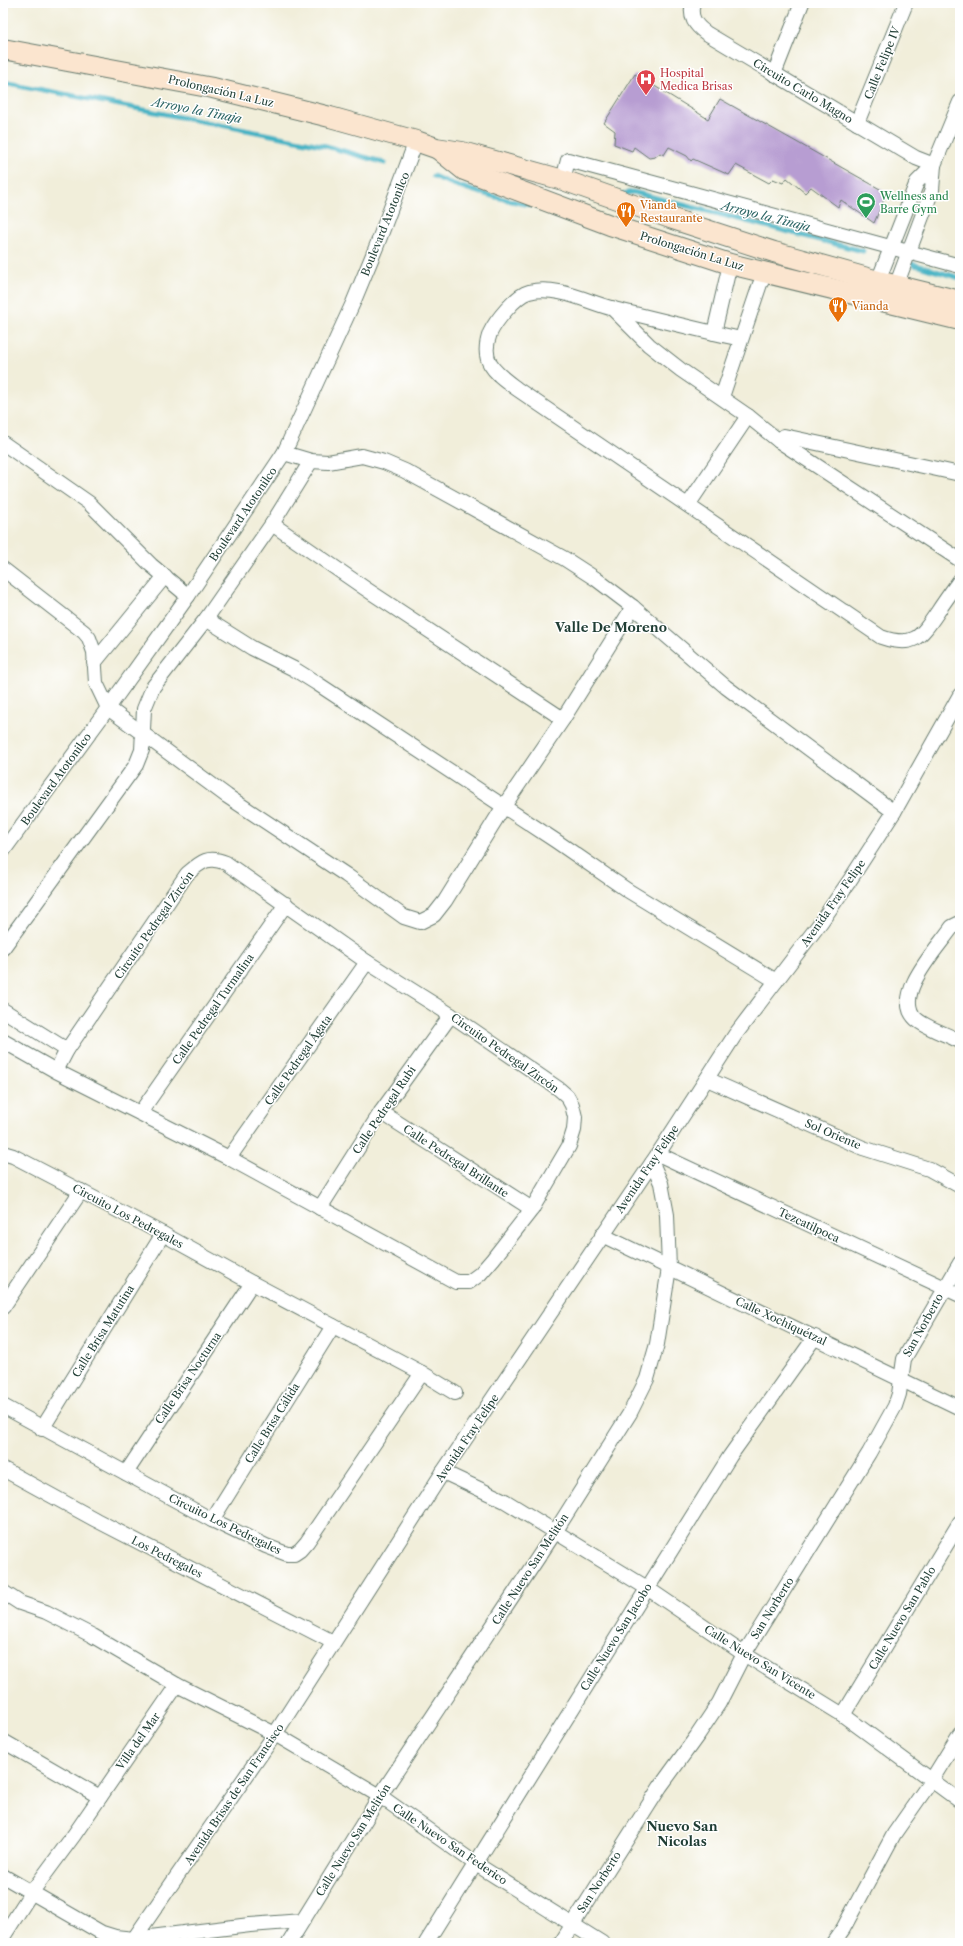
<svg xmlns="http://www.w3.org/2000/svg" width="963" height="1946" font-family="'Libre Caslon Text',serif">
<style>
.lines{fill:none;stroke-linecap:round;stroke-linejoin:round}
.stream{stroke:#47b3c4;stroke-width:5}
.building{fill:#b79dd2}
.street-casing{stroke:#687b6e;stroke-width:16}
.secondary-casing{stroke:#687b6e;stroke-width:22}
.street{stroke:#fff;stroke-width:14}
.secondary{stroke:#fbe5cf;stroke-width:20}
.labels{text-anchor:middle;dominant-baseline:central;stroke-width:3;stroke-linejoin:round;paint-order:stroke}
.street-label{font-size:11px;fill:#1f3d34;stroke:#fff}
.health-label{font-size:11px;fill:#be3a42;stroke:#fff;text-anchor:start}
.leisure-label{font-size:11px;fill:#27864d;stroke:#fff;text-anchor:start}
.food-label{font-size:11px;fill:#c56008;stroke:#fff;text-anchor:start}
.water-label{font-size:12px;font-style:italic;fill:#2d6666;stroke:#fff}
.quarter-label{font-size:13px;font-weight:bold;fill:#1f3d34;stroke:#fff}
</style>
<rect width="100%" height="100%" fill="#fff"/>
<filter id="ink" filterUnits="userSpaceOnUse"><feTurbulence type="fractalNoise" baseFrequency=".025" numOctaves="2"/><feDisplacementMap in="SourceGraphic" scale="8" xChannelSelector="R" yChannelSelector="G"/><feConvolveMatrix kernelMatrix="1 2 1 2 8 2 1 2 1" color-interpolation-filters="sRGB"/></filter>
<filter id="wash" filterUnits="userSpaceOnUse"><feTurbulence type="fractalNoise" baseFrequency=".012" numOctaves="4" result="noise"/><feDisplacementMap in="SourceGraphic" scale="16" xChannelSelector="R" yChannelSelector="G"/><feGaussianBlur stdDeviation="0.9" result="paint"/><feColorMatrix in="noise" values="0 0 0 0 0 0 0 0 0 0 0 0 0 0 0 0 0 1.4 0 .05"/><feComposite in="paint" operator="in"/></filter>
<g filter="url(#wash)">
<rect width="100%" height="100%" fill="#f1eeda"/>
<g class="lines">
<g class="stream">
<polyline points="3,82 326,146 385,163"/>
<path d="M433 176C464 190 497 198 530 205"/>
<polyline points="623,194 633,192 863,251"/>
<polyline points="912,264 960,278"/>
</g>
</g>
<g id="blocks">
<polygon class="building" points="635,74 708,119 720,99 887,193 874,223 841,200 838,207 811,187 805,193 787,178 783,183 773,179 769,183 736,165 729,175 693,159 691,161 687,156 669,147 664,155 660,153 655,157 649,158 634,147 632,151 614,144 615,131 604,123"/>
</g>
</g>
<g filter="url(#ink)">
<use href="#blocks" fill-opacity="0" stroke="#687b6e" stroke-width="1"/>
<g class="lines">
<g class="street-casing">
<g id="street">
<path d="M693 3C689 17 695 25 706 33L916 158 934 165"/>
<polyline points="774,74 802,3"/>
<polyline points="857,123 906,3"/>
<polyline points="563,180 568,160 960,266"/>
<polyline points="878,281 917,182 934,165"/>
<polyline points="896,286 932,190 934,165 960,102"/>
<polyline points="612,308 649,345 681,370 748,416 688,505"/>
<polyline points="714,333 730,264"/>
<path d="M741 339C699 330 656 319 614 309 587 302 557 285 529 292 516 295 495 322 490 333 479 363 496 373 517 389L881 637C913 648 920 638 937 613 944 602 952 591 960 580"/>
<polyline points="722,397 760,284 766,274"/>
<polyline points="748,416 779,441 960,560"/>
<polyline points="779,441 784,436 960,474"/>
<polyline points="3,443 89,503 151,565 188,596"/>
<polyline points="284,453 311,461 328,462 362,456 384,462 405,471 565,559 596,579 633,607 726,687 894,812"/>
<polyline points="272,524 366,589 563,719"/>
<polyline points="3,569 84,632 89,638 94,652 96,683 108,708 227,796 346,875 404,917 420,922 434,915 445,901 504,806 563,719 633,607"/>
<polyline points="206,619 252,648 294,669 318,684 556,841 627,890 776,981"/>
<polyline points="94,663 165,576"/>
<polyline points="3,851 108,708 188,596 284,453 353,303 377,245 416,141"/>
<path d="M960 923 952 927C938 948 891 996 916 1019 926 1028 948 1035 960 1041"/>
<polyline points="3,948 136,765 142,750 144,709 153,687 206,619 272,524 311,461"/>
<polyline points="3,1010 67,1050"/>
<path d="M3 1041 56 1071 229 1158 456 1282H469L480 1274 493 1259 532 1209 569 1146 574 1130 575 1117 572 1105 567 1096 559 1089 451 1015 367 962 226 863C208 855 201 862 187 874L67 1050 56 1071"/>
<polyline points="707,1079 863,1148 929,1169 960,1186"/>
<polyline points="381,1112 532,1209"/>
<polyline points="140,1113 286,904"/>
<polyline points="3,1153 13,1156 163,1234 252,1283 422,1373 455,1393"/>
<polyline points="658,1154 960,1295"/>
<polyline points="229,1158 367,962"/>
<polyline points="320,1208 381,1112 451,1015"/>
<polyline points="602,1235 960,1408"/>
<polyline points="3,1307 81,1191"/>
<polyline points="3,1406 212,1520 266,1546 287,1554 294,1554 300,1550 307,1542 422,1373"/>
<polyline points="42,1429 163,1234"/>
<polyline points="3,1469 96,1520 333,1642"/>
<polyline points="443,1472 505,1501 647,1588 744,1654 843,1715 960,1801"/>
<polyline points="126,1473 252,1283"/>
<polyline points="212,1520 333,1326"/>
<polyline points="3,1592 20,1603 46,1612 93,1636 177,1685 275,1734 380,1796 476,1864 602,1943"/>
<polyline points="843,1715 960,1522"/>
<polyline points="3,1741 100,1797"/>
<polyline points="3,1876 102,1933 115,1937 134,1939 250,1925 302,1921"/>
<polyline points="3,1937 31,1893 74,1835 177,1685"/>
<polyline points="131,1943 275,1734 443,1472 658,1154 735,1035 821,922 850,880 894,812 960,695"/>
<polyline points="289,1943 380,1796 555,1532 630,1413 647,1379 657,1344 669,1268 667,1215 661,1183 652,1163"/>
<polyline points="426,1943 730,1456 815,1337"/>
<polyline points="561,1943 660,1787 697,1736 719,1703 744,1654 869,1453 895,1406 899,1394 904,1359 960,1263"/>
<polyline points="833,1943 843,1929 894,1834 931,1781 960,1734"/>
</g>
</g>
<g class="secondary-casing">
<g id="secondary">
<polyline points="3,49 213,88 330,117 416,141 436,148 462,152 563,180 673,219 774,252 878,281 960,301"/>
<polyline points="438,149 464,170 610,225 730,264 960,320"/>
</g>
</g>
<use href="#street" class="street"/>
<use href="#secondary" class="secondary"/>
</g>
</g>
<defs>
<g id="hospital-pin" transform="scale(1)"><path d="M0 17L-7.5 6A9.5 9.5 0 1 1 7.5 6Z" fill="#e0444e" stroke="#fff"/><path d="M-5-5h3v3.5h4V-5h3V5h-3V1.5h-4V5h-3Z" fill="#fff"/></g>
<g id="stadium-pin" transform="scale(1)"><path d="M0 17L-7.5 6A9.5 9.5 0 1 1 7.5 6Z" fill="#2e9e5b" stroke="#fff"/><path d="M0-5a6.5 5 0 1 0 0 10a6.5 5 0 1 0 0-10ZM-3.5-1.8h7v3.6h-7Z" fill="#fff"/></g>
<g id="restaurant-pin" transform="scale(1)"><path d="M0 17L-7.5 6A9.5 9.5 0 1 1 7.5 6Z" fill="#e8710a" stroke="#fff"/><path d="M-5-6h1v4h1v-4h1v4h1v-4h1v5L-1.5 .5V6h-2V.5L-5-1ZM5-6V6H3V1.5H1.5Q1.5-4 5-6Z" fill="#fff"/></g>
</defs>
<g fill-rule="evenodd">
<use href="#hospital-pin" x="646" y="79"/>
<use href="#stadium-pin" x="866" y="202"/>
<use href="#restaurant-pin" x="626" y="211"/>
<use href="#restaurant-pin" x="838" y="306"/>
</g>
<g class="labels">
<g class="street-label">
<text transform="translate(882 63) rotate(-68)">Calle Felipe IV</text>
<text transform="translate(221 91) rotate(13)">Prolongación La Luz</text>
<text transform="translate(803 91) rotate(31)">Circuito Carlo Magno</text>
<text transform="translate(385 224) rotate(-68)">Boulevard Atotonilco</text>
<text transform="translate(692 251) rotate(17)">Prolongación La Luz</text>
<text transform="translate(243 514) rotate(-56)">Boulevard Atotonilco</text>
<text transform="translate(56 779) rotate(-54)">Boulevard Atotonilco</text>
<text transform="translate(833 903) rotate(-55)">Avenida Fray Felipe</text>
<text transform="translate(154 925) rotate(-55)">Circuito Pedregal Zircón</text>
<text transform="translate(213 1009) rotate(-55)">Calle Pedregal Turmalina</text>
<text transform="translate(505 1053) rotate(35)">Circuito Pedregal Zircón</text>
<text transform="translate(298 1060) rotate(-55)">Calle Pedregal Ágata</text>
<text transform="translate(384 1110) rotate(-56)">Calle Pedregal Rubí</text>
<text transform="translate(833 1134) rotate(23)">Sol Oriente</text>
<text transform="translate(456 1161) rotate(33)">Calle Pedregal Brillante</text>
<text transform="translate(647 1169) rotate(-56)">Avenida Fray Felipe</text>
<text transform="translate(128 1216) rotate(28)">Circuito Los Pedregales</text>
<text transform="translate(809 1225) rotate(25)">Tezcatilpoca</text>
<text transform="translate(781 1321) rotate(25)">Calle Xochiquétzal</text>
<text transform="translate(923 1325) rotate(-61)">San Norberto</text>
<text transform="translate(103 1331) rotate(-58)">Calle Brisa Matutina</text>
<text transform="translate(188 1378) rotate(-56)">Calle Brisa Nocturna</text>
<text transform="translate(272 1423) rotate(-58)">Calle Brisa Cálida</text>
<text transform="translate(467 1438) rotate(-56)">Avenida Fray Felipe</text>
<text transform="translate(225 1524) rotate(26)">Circuito Los Pedregales</text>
<text transform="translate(167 1557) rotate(27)">Los Pedregales</text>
<text transform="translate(530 1569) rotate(-57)">Calle Nuevo San Melitón</text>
<text transform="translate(772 1608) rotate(-58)">San Norberto</text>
<text transform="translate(902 1618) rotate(-59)">Calle Nuevo San Pablo</text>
<text transform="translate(616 1637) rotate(-58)">Calle Nuevo San Jacobo</text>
<text transform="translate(760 1662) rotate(32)">Calle Nuevo San Vicente</text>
<text transform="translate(138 1741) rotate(-55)">Villa del Mar</text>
<text transform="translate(234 1794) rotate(-56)">Avenida Brisas de San Francisco</text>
<text transform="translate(353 1840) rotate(-58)">Calle Nuevo San Melitón</text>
<text transform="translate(450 1844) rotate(34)">Calle Nuevo San Federico</text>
<text transform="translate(599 1882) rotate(-57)">San Norberto</text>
</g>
<g class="health-label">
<text x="660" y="73">Hospital<tspan x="660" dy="13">Medica Brisas</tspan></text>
</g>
<g class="leisure-label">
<text x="880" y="196">Wellness and<tspan x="880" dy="13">Barre Gym</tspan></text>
</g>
<g class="food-label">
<text x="640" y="205">Vianda<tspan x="640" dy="13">Restaurante</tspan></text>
<text x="852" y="306">Vianda</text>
</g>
<g class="water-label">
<text transform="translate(197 110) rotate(11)">Arroyo la Tinaja</text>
<text transform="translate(766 216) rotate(14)">Arroyo la Tinaja</text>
</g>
<g class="quarter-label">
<text x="611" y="627">Valle De Moreno</text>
<text x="682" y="1826">Nuevo San<tspan x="682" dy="15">Nicolas</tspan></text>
</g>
</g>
<rect width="963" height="1946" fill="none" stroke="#fff" stroke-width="16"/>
</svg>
